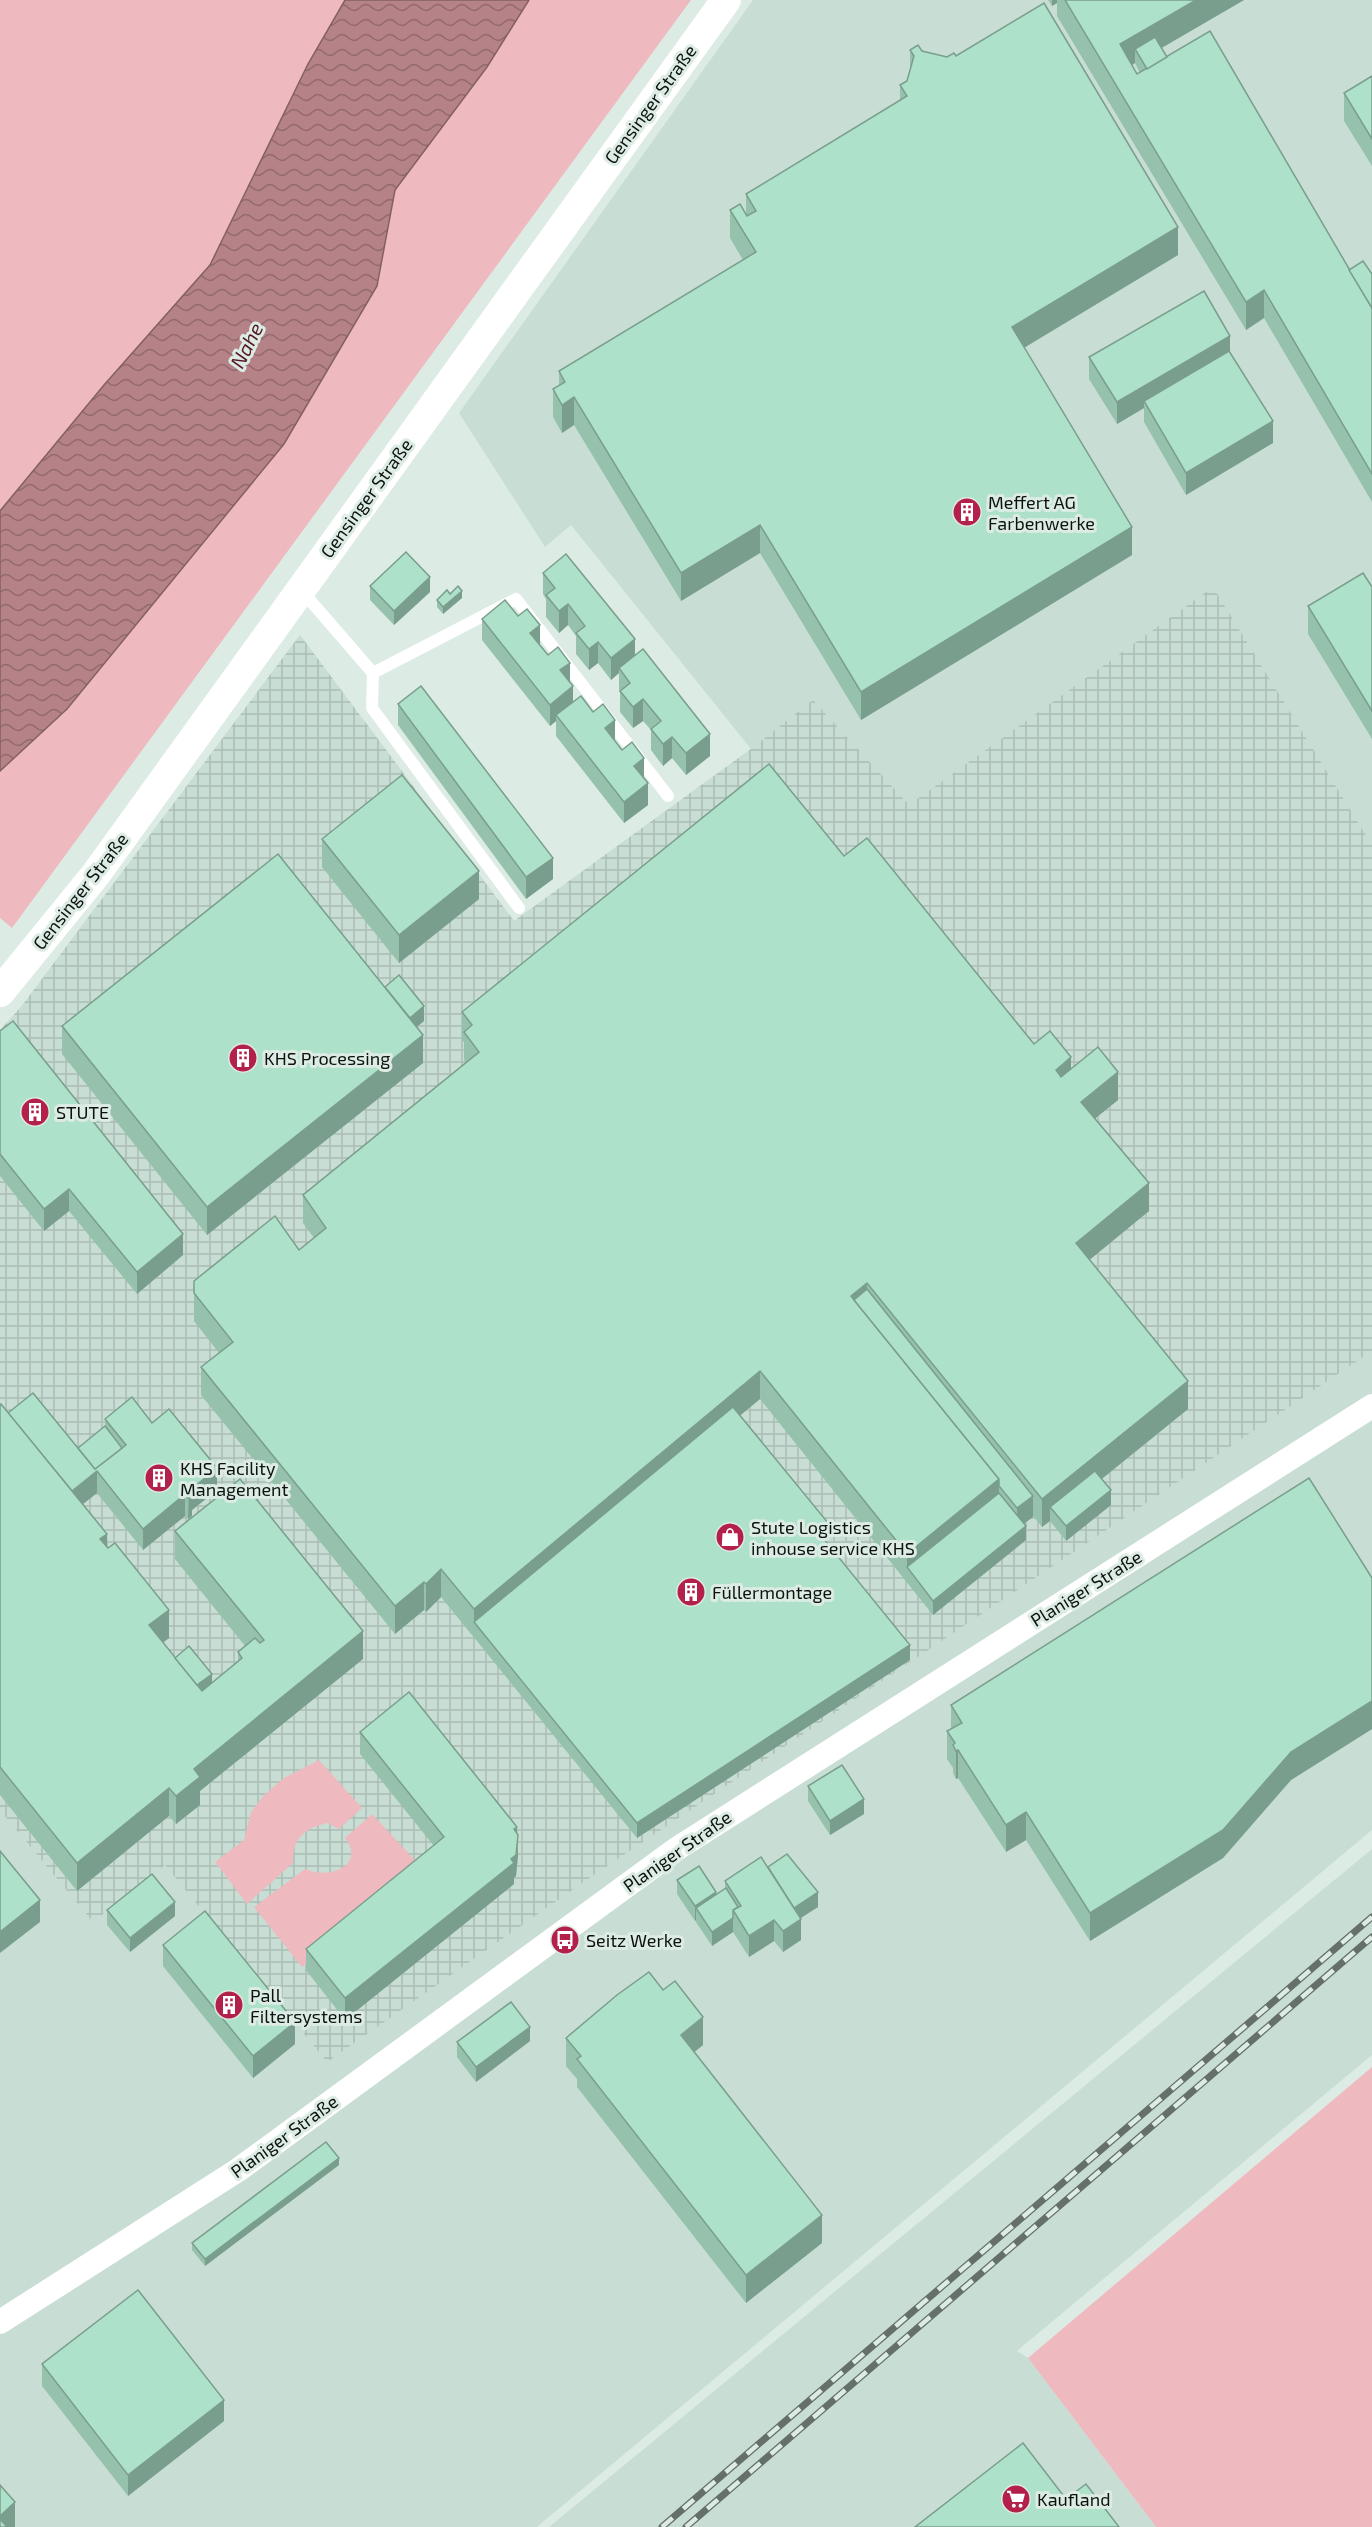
<svg xmlns="http://www.w3.org/2000/svg" width="1372" height="2527" font-family="'Exo 2',sans-serif">
<style>
.built{fill:#c8ded4}
.industrial{fill:url(#industrial-grid)}
.grass{fill:#eeb9bf}
.water{fill:url(#water-waves);stroke:#836064;stroke-width:1.5}
.lines{fill:none;stroke-linecap:round;stroke-linejoin:round}
.service{stroke:#fff;stroke-width:12}
.minor{stroke:#fff;stroke-width:24}
.tertiary{stroke:#fff;stroke-width:30}
.rail-casing{stroke:#66706b;stroke-width:7}
.rail{stroke:#dcece4;stroke-width:4.5;stroke-dasharray:14;stroke-linecap:butt}
.wall{fill:#96c2ad;fill-rule:evenodd}
.shaded-wall{fill:#7a9e8d}
.building{fill:#aee1c9;stroke:#7a9e8d;stroke-width:1.5}
.labels{text-anchor:middle;dominant-baseline:central;stroke-width:6;stroke-linejoin:round;paint-order:stroke}
.street-label{font-size:18px;fill:#0d120f;stroke:#dcece4}
.poi-label{font-size:18px;fill:#0d120f;stroke:#dcece4;text-anchor:start}
.water-label{font-size:20px;font-style:italic;fill:#551625;stroke:#dcece4}
</style>
<defs>
<pattern id="industrial-grid" width="8" height="8" patternUnits="userSpaceOnUse" patternTransform="scale(1.5)"><rect width="8" height="8" fill="#c8ded4"/><path d="M0 4h8M4 0v8" fill="none" stroke="#abbdb5"/></pattern>
<pattern id="water-waves" width="16" height="10" patternUnits="userSpaceOnUse" patternTransform="scale(1.5)"><rect width="16" height="10" fill="#b58288"/><path d="M0 5q4-4 8 0t8 0" fill="none" stroke="#92696e"/></pattern>
</defs>
<rect width="100%" height="100%" fill="#dcece4"/>
<g class="built">
<polygon points="753,0 1372,0 1372,1830 537,2527 0,2527 0,1030 21,1007 300,635 514,921 751,749 571,525 545,547 459,413"/>
<polygon points="1372,1849 1372,2055 1017,2351 1028,2358 1156,2527 549,2527"/>
</g>
<polygon class="industrial" points="1213,587 1372,845 1372,1351 585,1881 327,2062 165,1865 93,1922 0,1810 0,1030 21,1007 300,635 514,921 751,749 813,700 909,805"/>
<g class="grass">
<polygon points="0,0 345,0 308,64 210,265 104,385 0,511"/>
<polygon points="529,0 691,0 12,928 0,918 0,771 67,709 284,444 377,286 395,190 487,67"/>
<path d="M319 1760 362 1808 339 1829 327 1823C303 1829 293 1838 293 1863L247 1904 215 1862 244 1840 251 1812 263 1796 284 1778Z"/>
<path d="M372 1814 423 1869 302 1967 254 1907 305 1869C330 1880 366 1865 345 1838Z"/>
<polygon points="1372,2067 1372,2527 1156,2527 1028,2358"/>
</g>
<polygon class="water" points="345,0 529,0 487,67 395,190 377,286 284,444 67,709 0,771 0,511 104,385 210,265 308,64"/>
<g class="lines">
<g class="service">
<polyline points="302,591 373,673 372,708 519,908"/>
<polyline points="373,673 516,599 668,796"/>
</g>
<polyline class="minor" points="0,2322 238,2170 678,1848 1372,1406"/>
<polyline class="tertiary" points="0,992 96,874 726,0"/>
<g class="rail-casing">
<g id="rail">
<polyline points="662,2527 1372,1917"/>
<polyline points="686,2527 1372,1937"/>
</g>
</g>
<use href="#rail" class="rail"/>
</g>
<g class="wall">
<path d="M1048 0H1244L1161 48 1167 57 1349 270 1372 274V502L1264 318 1246 330 1057 16V3L1052 6ZM1135 63 1140 73 1137 74 1132 65Z"/>
<polygon points="910,50 922,51 947,57 956,56 1178,255 1024,348 1132,555 861,720 760,553 681,601 574,425 562,433 553,417 553,389 559,386 559,371 743,260 730,238 730,210 746,214 746,194 900,100 900,85 907,81 910,71"/>
<polygon points="1372,76 1372,166 1344,121 1344,93"/>
<polygon points="1230,354 1273,443 1186,495 1144,422 1144,408 1117,424 1089,379 1089,357"/>
<polygon points="543,573 635,656 710,756 686,775 672,758 663,766 651,750 651,730 643,721 633,728 620,712 620,692 619,689 619,673 611,680 598,663 589,670 576,654 576,636 568,625 559,633 546,617 546,599 543,594"/>
<polygon points="370,586 430,592 394,625 370,600"/>
<polygon points="1372,587 1372,739 1308,634 1308,606"/>
<polygon points="450,594 462,598 443,614 437,607 437,600"/>
<polygon points="482,619 540,645 570,682 573,702 615,741 644,779 648,805 624,823 556,736 556,721 550,726 482,640"/>
<polygon points="398,704 553,879 526,899 398,725"/>
<polygon points="322,839 479,899 399,963 322,867"/>
<polygon points="844,856 1034,1044 1118,1100 1095,1118 1149,1211 1089,1260 1188,1409 1102,1479 1111,1505 1066,1541 1050,1521 1042,1527 1033,1516 1024,1524 1026,1540 933,1615 760,1399 740,1415 829,1538 825,1541 910,1660 637,1838 441,1597 426,1612 424,1610 395,1634 201,1395 201,1367 219,1353 194,1321 194,1281 299,1250 314,1238 303,1223 303,1195 466,1063 464,1060 464,1042 462,1040 462,1012"/>
<polygon points="385,987 424,1021 417,1027 423,1063 207,1235 62,1054 62,1026"/>
<polygon points="0,1031 183,1255 137,1294 69,1211 44,1231 0,1176"/>
<polygon points="0,1406 8,1413 78,1448 105,1426 105,1419 152,1423 217,1490 192,1510 192,1516 188,1519 185,1516 143,1550 97,1493 83,1504 107,1534 108,1548 169,1638 163,1643 175,1658 212,1683 238,1661 238,1652 245,1646 175,1559 175,1531 363,1659 200,1791 200,1805 176,1824 169,1816 77,1891 0,1795"/>
<polygon points="1372,1578 1372,1729 1291,1780 1223,1858 1090,1941 1026,1840 1006,1852 958,1778 956,1779 953,1773 953,1768 947,1759 947,1731 951,1729 951,1705"/>
<polygon points="360,1732 517,1834 518,1856 516,1876 514,1878 514,1884 345,2020 306,1970 306,1949 434,1846 360,1754"/>
<polygon points="808,1786 864,1814 830,1835 808,1801"/>
<polygon points="768,1867 818,1907 801,1918 801,1940 783,1952 774,1941 749,1957 733,1932 712,1946 696,1922 696,1920 695,1921 677,1894 677,1880 716,1895 725,1888 725,1881"/>
<polygon points="107,1910 175,1916 130,1952 107,1925"/>
<polygon points="163,1945 295,2044 253,2078 163,1966"/>
<polygon points="566,2038 703,2045 694,2052 822,2243 746,2303 577,2087 577,2079 566,2066"/>
<polygon points="530,2041 476,2082 457,2057 457,2042"/>
<polygon points="339,2165 205,2266 192,2250 192,2243"/>
<polygon points="42,2364 224,2421 128,2496 42,2386"/>
</g>
<g class="shaded-wall">
<polygon points="1052,0 1057,0 1057,3 1052,6"/>
<polygon points="1196,0 1244,0 1141,60 1135,49 1135,63 1120,72 1120,44"/>
<polygon points="1178,227 1178,255 1012,355 1012,327"/>
<polygon points="1264,290 1264,318 1246,330 1246,302"/>
<polygon points="1230,336 1230,358 1144,401 1144,408 1117,424 1117,402"/>
<polygon points="574,397 574,425 562,433 562,405"/>
<polygon points="1273,421 1273,443 1186,495 1186,473"/>
<polygon points="760,525 760,553 681,601 681,573"/>
<polygon points="1132,527 1132,555 861,720 861,692"/>
<polygon points="430,577 430,592 394,625 394,611"/>
<polygon points="462,591 462,598 443,614 443,607"/>
<polygon points="568,604 568,625 559,633 559,611"/>
<polygon points="540,625 540,646 530,633"/>
<polygon points="635,639 635,661 619,668 619,673 611,680 611,658"/>
<polygon points="598,642 598,663 589,670 589,649"/>
<polygon points="570,663 570,684 560,670"/>
<polygon points="573,686 573,708 556,715 556,721 550,726 550,705"/>
<polygon points="643,699 643,721 633,728 633,707"/>
<polygon points="615,720 615,742 605,728"/>
<polygon points="710,734 710,756 686,775 686,753"/>
<polygon points="672,737 672,758 663,766 663,744"/>
<polygon points="644,758 644,779 634,766"/>
<polygon points="648,783 648,805 624,823 624,802"/>
<polygon points="553,858 553,879 526,899 526,877"/>
<polygon points="479,871 479,899 399,963 399,935"/>
<polygon points="424,1006 424,1021 403,1038 403,1023"/>
<polygon points="423,1035 423,1063 207,1235 207,1207"/>
<polygon points="1071,1057 1071,1085 1056,1098 1056,1070"/>
<polygon points="1118,1072 1118,1100 1081,1130 1081,1102"/>
<polygon points="1149,1183 1149,1211 1076,1271 1076,1243"/>
<polygon points="69,1189 69,1211 44,1231 44,1209"/>
<polygon points="183,1234 183,1255 137,1294 137,1272"/>
<polygon points="867,1283 867,1311 861,1315 851,1296"/>
<polygon points="760,1371 760,1399 481,1631 474,1622 474,1609"/>
<polygon points="1188,1381 1188,1409 1057,1515 1050,1507 1050,1521 1042,1527 1042,1499"/>
<polygon points="217,1468 217,1490 192,1510 192,1516 188,1519 189,1491"/>
<polygon points="97,1471 97,1493 69,1515 69,1494"/>
<polygon points="999,1479 999,1507 907,1567 907,1554"/>
<polygon points="1111,1490 1111,1505 1066,1541 1066,1526"/>
<polygon points="185,1494 185,1516 143,1550 143,1529"/>
<polygon points="1033,1496 1033,1517 1017,1529 1017,1508"/>
<polygon points="829,1524 829,1538 818,1547 818,1532"/>
<polygon points="1026,1526 1026,1540 933,1615 933,1601"/>
<polygon points="107,1534 107,1562 100,1539"/>
<polygon points="441,1569 441,1597 426,1612 426,1584"/>
<polygon points="424,1582 424,1610 395,1634 395,1606"/>
<polygon points="169,1610 169,1638 149,1653 149,1625"/>
<polygon points="363,1631 363,1659 200,1791 200,1805 176,1824 176,1796 194,1769"/>
<polygon points="910,1645 910,1660 637,1838 637,1823"/>
<polygon points="212,1674 212,1688 190,1705 190,1690"/>
<polygon points="1372,1701 1372,1729 1291,1780 1223,1858 1090,1941 1090,1913 1291,1752"/>
<polygon points="958,1750 958,1778 956,1779 956,1751"/>
<polygon points="169,1788 169,1816 77,1891 77,1863"/>
<polygon points="864,1799 864,1814 830,1835 830,1821"/>
<polygon points="1026,1812 1026,1840 1006,1852 1006,1825"/>
<polygon points="517,1827 518,1856 516,1876 514,1878 514,1884 345,2020 345,1998"/>
<polygon points="716,1892 716,1907 696,1908 696,1920 695,1921 695,1906"/>
<polygon points="818,1892 818,1907 791,1924 791,1910"/>
<polygon points="40,1900 40,1922 0,1953 0,1932"/>
<polygon points="175,1902 175,1916 130,1952 130,1938"/>
<polygon points="733,1918 733,1932 712,1946 712,1932"/>
<polygon points="801,1919 801,1940 783,1952 783,1931"/>
<polygon points="774,1920 774,1941 749,1957 749,1936"/>
<polygon points="703,2017 703,2045 681,2063 681,2035"/>
<polygon points="295,2022 295,2044 253,2078 253,2056"/>
<polygon points="530,2027 530,2041 476,2082 476,2067"/>
<polygon points="339,2158 339,2165 205,2266 205,2259"/>
<polygon points="822,2215 822,2243 746,2303 746,2275"/>
<polygon points="224,2400 224,2421 128,2496 128,2475"/>
<polygon points="15,2502 15,2527 0,2527 0,2516"/>
</g>
<g class="building">
<polygon points="1065,0 1196,0 1120,44 1137,74 1210,31 1372,308 1372,474 1264,290 1246,302"/>
<polygon points="1044,3 1178,227 1012,327 1132,527 861,692 760,525 681,573 574,397 562,405 553,389 565,382 559,371 756,252 730,210 740,204 747,216 756,211 746,194 907,96 900,85 907,81 914,56 910,50 918,45 922,51 947,57 954,53 956,56"/>
<polygon points="1155,37 1167,57 1147,69 1135,49"/>
<polygon points="1372,76 1372,139 1344,93"/>
<polygon points="1363,261 1372,274 1372,308 1349,270"/>
<polygon points="1204,291 1230,336 1117,402 1089,357"/>
<polygon points="1229,351 1273,421 1186,473 1144,401"/>
<polygon points="406,552 430,577 394,611 370,586"/>
<polygon points="566,554 635,639 611,658 598,642 589,649 576,633 585,626 568,604 559,611 546,595 555,588 543,573"/>
<polygon points="1363,573 1372,587 1372,711 1308,606"/>
<polygon points="458,586 462,591 443,607 437,600 447,590 450,594"/>
<polygon points="505,600 518,616 527,609 540,625 530,633 548,655 558,647 570,663 560,670 573,686 550,705 482,619"/>
<polygon points="643,649 710,734 686,753 672,737 663,744 651,729 661,721 643,699 633,707 620,691 630,683 619,668"/>
<polygon points="421,686 553,858 526,877 398,704"/>
<polygon points="581,696 593,712 603,704 615,720 605,728 622,750 632,742 644,758 634,766 648,783 624,802 556,715"/>
<polygon points="769,764 844,856 867,838 1034,1044 1050,1031 1071,1057 1056,1070 1061,1077 1098,1047 1118,1072 1081,1102 1149,1183 1076,1243 1188,1381 1042,1499 867,1283 851,1296 999,1479 907,1554 760,1371 474,1609 441,1569 426,1584 424,1582 395,1606 201,1367 233,1342 194,1293 194,1281 275,1216 299,1250 326,1228 303,1195 479,1052 464,1032 472,1025 462,1012"/>
<polygon points="402,775 479,871 399,935 322,839"/>
<polygon points="278,854 423,1035 207,1207 62,1026"/>
<polygon points="399,975 424,1006 410,1018 385,987"/>
<polygon points="13,1021 183,1234 137,1272 69,1189 44,1209 0,1154 0,1031"/>
<polygon points="867,1289 1033,1496 1017,1508 999,1486 999,1479 854,1300"/>
<polygon points="33,1393 95,1469 126,1445 105,1419 132,1397 152,1423 169,1409 217,1468 189,1491 192,1495 188,1498 185,1494 143,1529 97,1471 72,1491 8,1413"/>
<polygon points="1,1404 107,1534 100,1539 108,1548 115,1543 169,1610 149,1625 202,1691 242,1658 238,1652 255,1638 260,1643 264,1640 175,1531 240,1479 363,1631 194,1769 200,1777 176,1796 169,1788 77,1863 0,1767 0,1406"/>
<polygon points="733,1407 829,1524 818,1532 910,1645 637,1823 474,1622"/>
<polygon points="105,1426 122,1448 95,1469 78,1448"/>
<polygon points="1095,1471 1111,1490 1066,1526 1050,1507"/>
<polygon points="1309,1478 1372,1578 1372,1701 1291,1752 1223,1830 1090,1913 1026,1812 1006,1825 958,1750 956,1751 953,1745 955,1743 947,1731 962,1723 951,1705"/>
<polygon points="999,1493 1026,1526 933,1601 907,1567"/>
<polygon points="189,1646 212,1674 197,1685 175,1658"/>
<polygon points="409,1692 517,1827 514,1829 518,1835 516,1855 511,1859 514,1863 345,1998 306,1949 444,1837 360,1732"/>
<polygon points="842,1765 864,1799 830,1821 808,1786"/>
<polygon points="0,1851 40,1900 0,1932"/>
<polygon points="787,1854 818,1892 794,1908 768,1867"/>
<polygon points="761,1857 801,1919 783,1931 774,1920 749,1936 733,1910 741,1906 725,1881"/>
<polygon points="699,1866 716,1892 695,1906 677,1880"/>
<polygon points="152,1874 175,1902 130,1938 107,1910"/>
<polygon points="726,1888 738,1907 733,1910 733,1918 712,1932 696,1908"/>
<polygon points="205,1911 295,2022 253,2056 163,1945"/>
<polygon points="649,1972 663,1990 675,1981 703,2017 681,2035 822,2215 746,2275 577,2059 581,2056 566,2038 617,1995"/>
<polygon points="511,2002 530,2027 476,2067 457,2042"/>
<polygon points="326,2142 339,2158 205,2259 192,2243"/>
<polygon points="138,2290 224,2400 128,2475 42,2364"/>
<polygon points="1023,2443 1066,2499 1086,2484 1119,2527 915,2527"/>
<polygon points="0,2485 15,2502 0,2516"/>
<polygon points="0,2519 7,2527 0,2527"/>
</g>
<defs>
<g id="building-disc" transform="scale(1.5)"><circle r="9.5" fill="#b3214b" stroke="#dcece4"/><path d="M-4-6H4V6H1V3H-1V6H-4ZM-2.5-4.3h1.7v1.8h-1.7ZM.8-4.3h1.7v1.8H.8ZM-2.5-1h1.7V.8h-1.7ZM.8-1h1.7V.8H.8Z" fill="#fff"/></g>
<g id="shop-disc" transform="scale(1.5)"><circle r="9.5" fill="#b3214b" stroke="#dcece4"/><path d="M-5-2.5h2.3a2.7 3.5 0 0 1 5.4 0H5L5.5 6h-11ZM-1.5-2.5h3a1.5 2.3 0 0 0-3 0Z" fill="#fff"/></g>
<g id="bus-disc" transform="scale(1.5)"><circle r="9.5" fill="#b3214b" stroke="#dcece4"/><path d="M-5-6H5V4H4V6H2V4H-2V6H-4V4H-5ZM-3.5-4V0h7V-4ZM-3.5 1.2v1.5H-2V1.2ZM2 1.2v1.5H3.5V1.2Z" fill="#fff"/></g>
<g id="supermarket-disc" transform="scale(1.5)"><circle r="9.5" fill="#b3214b" stroke="#dcece4"/><path d="M-6-5.5h2.5l.6 2H6L4.5 2H-2.5L-4.4-4H-6ZM-1.5 3.2a1.3 1.3 0 1 0 .1 0ZM3 3.2a1.3 1.3 0 1 0 .1 0Z" fill="#fff"/></g>
</defs>
<g fill-rule="evenodd">
<use href="#building-disc" x="967" y="512"/>
<use href="#building-disc" x="243" y="1058"/>
<use href="#building-disc" x="35" y="1112"/>
<use href="#building-disc" x="159" y="1478"/>
<use href="#shop-disc" x="730" y="1537"/>
<use href="#building-disc" x="691" y="1592"/>
<use href="#bus-disc" x="565" y="1940"/>
<use href="#building-disc" x="229" y="2005"/>
<use href="#supermarket-disc" x="1016" y="2499"/>
</g>
<g class="labels">
<g class="street-label">
<text transform="translate(650 104) rotate(-54)">Gensinger Straße</text>
<text transform="translate(366 498) rotate(-54)">Gensinger Straße</text>
<text transform="translate(80 891) rotate(-52)">Gensinger Straße</text>
<text transform="translate(1086 1588) rotate(-32)">Planiger Straße</text>
<text transform="translate(677 1851) rotate(-35)">Planiger Straße</text>
<text transform="translate(284 2136) rotate(-36)">Planiger Straße</text>
</g>
<g class="poi-label">
<text x="988" y="502">Meffert AG<tspan x="988" dy="21">Farbenwerke</tspan></text>
<text x="264" y="1058">KHS Processing</text>
<text x="56" y="1112">STUTE</text>
<text x="180" y="1468">KHS Facility<tspan x="180" dy="21">Management</tspan></text>
<text x="751" y="1527">Stute Logistics<tspan x="751" dy="21">inhouse service KHS</tspan></text>
<text x="712" y="1592">Füllermontage</text>
<text x="586" y="1940">Seitz Werke</text>
<text x="250" y="1995">Pall<tspan x="250" dy="21">Filtersystems</tspan></text>
<text x="1037" y="2499">Kaufland</text>
</g>
<g class="water-label">
<text transform="translate(246 345) rotate(-63)">Nahe</text>
</g>
</g>
</svg>
